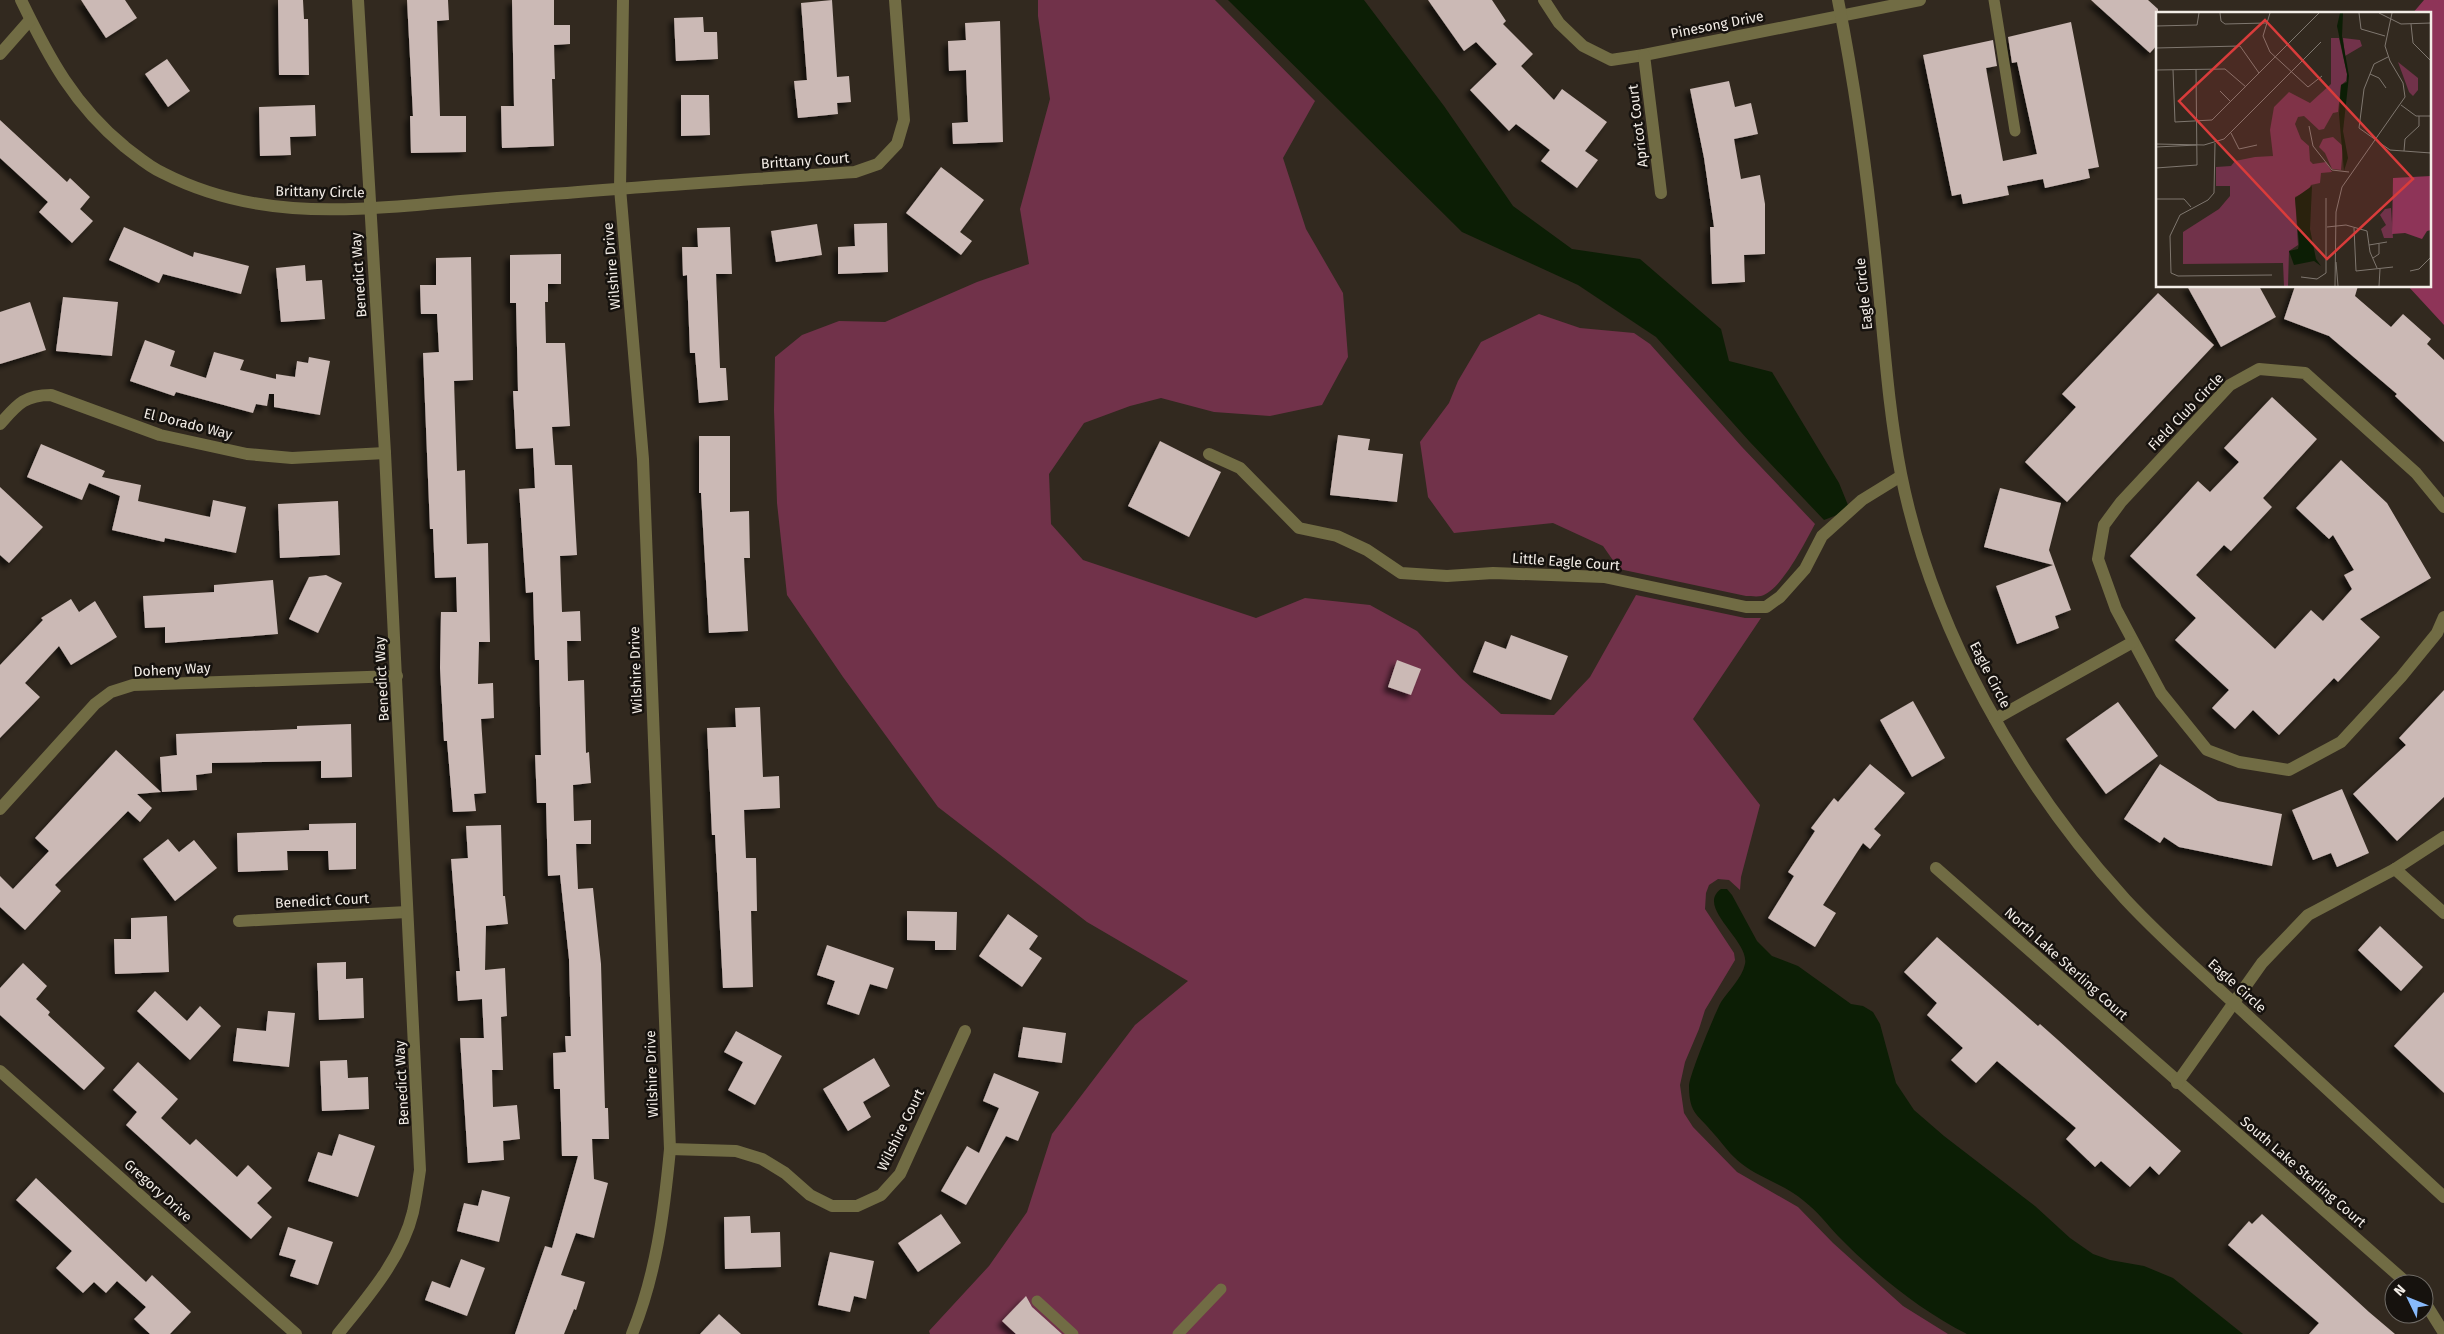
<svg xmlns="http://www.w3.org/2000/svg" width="2444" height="1334" font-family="'Fira Sans',sans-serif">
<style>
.green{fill:#71324a}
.forest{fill:#8e3458}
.water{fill:#0c1e05}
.building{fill:#cbb9b5;filter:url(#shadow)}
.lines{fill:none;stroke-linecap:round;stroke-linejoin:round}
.service{stroke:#716c44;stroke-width:11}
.minor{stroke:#716c44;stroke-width:12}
.tertiary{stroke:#716c44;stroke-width:12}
.labels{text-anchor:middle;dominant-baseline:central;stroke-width:5;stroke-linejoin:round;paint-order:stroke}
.street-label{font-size:14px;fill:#f3ede7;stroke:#16120e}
.inset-road{fill:none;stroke:#7f776f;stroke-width:1}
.view{fill:#d93c3b;fill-opacity:0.15;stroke:#d93c3b;stroke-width:2.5}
.inset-edge{fill:none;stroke:#f3ede7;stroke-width:2.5}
</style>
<defs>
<filter id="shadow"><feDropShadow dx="-4.5" dy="4.5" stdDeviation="2.5" flood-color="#0009"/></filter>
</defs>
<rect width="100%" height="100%" fill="#32291f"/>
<g class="green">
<polygon points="1038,0 1215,0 1315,101 1283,158 1306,229 1343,293 1348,357 1322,405 1270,416 1214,412 1161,398 1130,406 1084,423 1049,474 1051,524 1083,560 1256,618 1305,598 1370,605 1417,631 1462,679 1501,714 1554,715 1590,677 1636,595 1745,618 1761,618 1693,719 1760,805 1741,877 1740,890 1729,880 1718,879 1709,885 1706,893 1705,909 1734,953 1735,960 1705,1010 1699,1029 1685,1062 1680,1085 1684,1113 1693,1127 1737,1172 1798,1207 1833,1243 1903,1306 1948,1334 930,1334 929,1331 989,1266 1027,1212 1052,1134 1135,1025 1188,981 1087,922 938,807 843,677 787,595 777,503 774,410 775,357 802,335 839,321 885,322 977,282 1029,264 1020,209 1050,99 1038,16"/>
<path d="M1539 314 1580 328 1634 333 1650 344 1742 447 1815 524C1805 542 1782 590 1761 596 1757 597 1750 596 1746 596L1619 569 1603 546 1553 523 1454 533 1428 497 1420 442 1449 403 1458 381 1481 342Z"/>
</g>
<polygon class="forest" points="2424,0 2444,0 2444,325 2408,286 2430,286 2430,14 2412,14"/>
<g class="water">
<polygon points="1228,0 1364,0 1444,106 1513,206 1572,249 1640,259 1721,329 1729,361 1772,372 1839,483 1850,510 1824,520 1749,441 1656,337 1578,285 1462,232"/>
<path d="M1721 889H1727L1732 895 1757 941 1772 956 1798 966 1851 1004 1863 1006 1873 1012 1880 1024 1896 1083 1914 1110 1944 1136 2035 1206 2070 1238 2093 1254 2110 1260 2144 1266 2173 1278 2243 1334H1967C1921 1311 1874 1273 1838 1236 1827 1224 1817 1211 1804 1201 1786 1185 1761 1179 1742 1164 1731 1156 1723 1144 1714 1134 1699 1115 1689 1115 1689 1086 1689 1076 1715 1013 1721 1002 1729 990 1742 978 1745 964 1750 941 1695 907 1721 889Z"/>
</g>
<g class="building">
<polygon points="81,0 125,0 137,18 106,38"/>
<polygon points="278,0 303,0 304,19 308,19 309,75 279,75"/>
<polygon points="407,0 448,0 449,20 437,21 440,116 466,116 466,152 411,153 410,116 413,116"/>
<polygon points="512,0 554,0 554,25 570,25 570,44 554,45 555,79 552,79 554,146 502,148 501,106 514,106"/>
<polygon points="832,0 837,77 849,76 851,102 837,103 838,114 798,118 794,81 807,80 801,3"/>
<polygon points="1428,0 1492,0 1506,21 1503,24 1533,54 1521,66 1554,100 1562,89 1607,122 1585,151 1598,160 1577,188 1541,161 1550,150 1516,124 1509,131 1470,90 1497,64 1476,42 1464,51"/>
<polygon points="2091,0 2148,0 2158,9 2158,44 2150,53"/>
<polygon points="703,17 704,32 717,32 718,59 676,61 674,18"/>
<polygon points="1000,21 1003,142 953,144 952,123 968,122 966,70 949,71 948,41 966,40 965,23"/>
<polygon points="2071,22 2099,167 2088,169 2090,178 2045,188 2043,179 2007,186 2009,195 1963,204 1961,194 1952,196 1923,55 1993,40 1997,66 1986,68 2003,161 2037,154 2017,62 2012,63 2008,37"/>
<polygon points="167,59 190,91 168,107 145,74"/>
<polygon points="1729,81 1735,107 1751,103 1758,134 1734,139 1741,179 1760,175 1765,204 1765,254 1744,255 1745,282 1712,284 1710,227 1714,227 1704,158 1690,89"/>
<polygon points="681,95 709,95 710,135 681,136"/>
<polygon points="315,105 316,136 290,137 291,155 260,156 259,107"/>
<polygon points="0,120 67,182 70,178 90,197 80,209 93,221 72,243 39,212 48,202 0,158"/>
<polygon points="941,167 984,200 960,232 972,241 961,255 906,213"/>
<polygon points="887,223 888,272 838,274 838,247 855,246 854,224"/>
<polygon points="817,224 822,255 776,262 771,231"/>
<polygon points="124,227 193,257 194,252 249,266 241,294 163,274 159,283 109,260"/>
<polygon points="730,227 732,274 716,274 720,368 726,368 728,400 699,403 695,353 690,353 687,275 683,276 682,247 698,247 697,228"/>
<polygon points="561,254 561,284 548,284 548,302 545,302 546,343 565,343 570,426 552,427 555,465 572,465 577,555 560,556 562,612 580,611 581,641 567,641 568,681 584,680 586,753 589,752 591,783 573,785 574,821 591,820 591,844 576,844 578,889 593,888 601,964 605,1108 608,1108 609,1139 592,1139 594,1179 608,1183 594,1238 576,1233 561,1275 585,1282 576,1310 574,1309 564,1334 515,1334 545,1246 552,1248 578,1156 562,1156 560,1089 554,1089 553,1053 566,1052 565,1036 571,1036 569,959 560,875 548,876 546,803 537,803 535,755 541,755 539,660 535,660 533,592 526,593 519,489 535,488 533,448 516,449 513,391 518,391 516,303 510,303 510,255"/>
<polygon points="471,257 473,380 454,381 457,471 465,470 467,544 488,543 490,642 479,642 478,684 493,683 494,718 481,719 486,793 474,794 476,811 453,812 447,741 444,741 440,668 441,612 457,612 456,577 435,578 433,529 430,529 423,353 439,352 437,314 421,314 420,285 436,285 436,258"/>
<polygon points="305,265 306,281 322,280 325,319 281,322 276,268"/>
<polygon points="2187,286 2259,286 2276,317 2221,347"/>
<polygon points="2295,286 2358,286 2355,296 2391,327 2403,314 2431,339 2427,344 2444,360 2444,442 2395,396 2397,394 2329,336 2284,319"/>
<polygon points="2158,293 2214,345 2067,502 2025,462 2076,407 2062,394"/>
<polygon points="63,297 118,302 112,356 56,351"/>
<polygon points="30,302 46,350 0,364 0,312"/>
<polygon points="145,340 175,351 170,366 206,378 214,352 244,360 240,370 276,379 276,374 295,377 297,361 308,363 309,357 330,361 320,415 274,407 274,394 269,394 267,406 256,404 253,413 176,392 174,396 130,381"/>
<polygon points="2272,397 2317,439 2263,498 2272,507 2231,551 2224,545 2196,575 2275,649 2311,610 2323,621 2352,589 2344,575 2354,570 2333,535 2329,539 2296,508 2341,460 2387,503 2431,578 2360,619 2380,637 2338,682 2334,678 2279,735 2253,710 2235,729 2212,708 2229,690 2175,640 2196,618 2130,556 2198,481 2210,492 2239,462 2224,448"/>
<polygon points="1338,435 1370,439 1368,450 1403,454 1397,502 1330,495"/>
<polygon points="699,436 730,436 730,512 749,511 750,558 744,558 748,631 709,633 701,493 699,493"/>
<polygon points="1160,441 1221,472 1189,537 1128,506"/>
<polygon points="41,444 105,471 102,477 141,485 138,501 210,517 213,500 246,507 236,553 165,538 164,542 112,530 120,496 89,483 82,500 27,477"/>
<polygon points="0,487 43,527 9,563 0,555"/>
<polygon points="2000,488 2061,503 2049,550 2071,610 2055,616 2059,628 2017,644 1996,586 2053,565 1984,547"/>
<polygon points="338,501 340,555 280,558 278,504"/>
<polygon points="326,575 342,583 318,633 289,619 309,577"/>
<polygon points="273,580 278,634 165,643 165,627 145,628 143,596 214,592 214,585"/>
<polygon points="71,599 79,612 95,601 117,637 71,665 59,646 25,683 40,697 0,738 0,665 43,620 41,618"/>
<polygon points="1511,635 1568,656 1551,700 1473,672 1485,641 1506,649"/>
<polygon points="1397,660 1421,669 1411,695 1388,687"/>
<polygon points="2444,690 2444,797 2397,841 2353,794 2406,745 2399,738"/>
<polygon points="1913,701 1945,758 1912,777 1880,720"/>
<polygon points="2118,702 2158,756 2106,794 2066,739"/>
<polygon points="760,707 763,777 779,776 780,808 744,810 746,858 756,858 757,911 751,911 753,987 723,988 715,835 712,835 707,728 736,727 735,708"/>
<polygon points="351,724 352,777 321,778 321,761 212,763 212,773 196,775 197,790 162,792 160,757 177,755 176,734 297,729 297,726"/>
<polygon points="116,750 161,792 137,794 152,808 140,822 128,811 55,885 61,891 25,930 0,907 0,876 13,889 49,851 35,838"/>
<polygon points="1870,764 1905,793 1874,829 1881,835 1870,849 1863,843 1823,905 1836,913 1815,947 1768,918 1794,876 1788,872 1815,831 1811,828 1834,798 1838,802"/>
<polygon points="2160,764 2218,801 2282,814 2272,866 2179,847 2164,837 2160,843 2124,819"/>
<polygon points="2342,789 2369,853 2337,867 2331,853 2313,860 2292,810"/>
<polygon points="356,823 356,869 329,870 328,851 287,851 288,870 238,872 237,833 309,830 309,824"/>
<polygon points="501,825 503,896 505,896 508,924 486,926 485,970 505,968 507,1016 501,1017 503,1070 492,1070 493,1107 517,1105 520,1139 503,1141 504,1160 468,1163 460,1038 484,1038 482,999 458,1001 456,971 460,971 451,859 468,858 466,826"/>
<polygon points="168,839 179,852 194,840 217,868 175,901 143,859"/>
<polygon points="907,911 957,912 956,950 935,950 935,941 907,940"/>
<polygon points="1008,914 1038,936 1029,949 1042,958 1022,987 979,956"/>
<polygon points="167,916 169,972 115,974 114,939 131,939 131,918"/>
<polygon points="2380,926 2423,967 2401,991 2358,950"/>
<polygon points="1937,937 2038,1026 2040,1024 2058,1040 2181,1151 2159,1175 2150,1166 2130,1187 2101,1161 2095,1167 2066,1139 2076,1128 1997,1061 1976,1083 1951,1060 1963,1048 1927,1015 1937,1003 1904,972"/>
<polygon points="827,945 894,968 887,989 870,984 859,1015 827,1004 835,981 817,975"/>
<polygon points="346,962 346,979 363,978 364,1018 319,1020 317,963"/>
<polygon points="23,963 47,986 36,999 50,1012 48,1015 105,1068 84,1090 0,1015 0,988"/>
<polygon points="155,991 187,1021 200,1006 221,1026 190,1060 137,1011"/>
<polygon points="2444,992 2444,1093 2394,1046"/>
<polygon points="268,1011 295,1013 289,1067 233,1061 237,1028 266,1031"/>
<polygon points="1023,1027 1066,1033 1062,1063 1018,1057"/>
<polygon points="736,1031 782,1056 755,1105 728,1090 743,1062 724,1052"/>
<polygon points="874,1058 890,1086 863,1102 871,1117 848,1131 823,1089"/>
<polygon points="347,1060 348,1078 368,1077 369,1109 322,1111 320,1061"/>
<polygon points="138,1062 178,1099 161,1118 190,1145 196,1139 237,1177 248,1165 272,1188 257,1203 272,1217 251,1239 126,1125 137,1112 113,1090"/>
<polygon points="994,1073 1039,1092 1018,1141 1006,1136 966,1205 941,1191 967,1146 979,1153 999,1108 983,1101"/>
<polygon points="339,1134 375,1146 358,1197 308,1181 318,1152 332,1156"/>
<polygon points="36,1178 146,1282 152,1275 191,1312 170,1334 150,1334 134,1319 146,1307 117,1281 106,1293 94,1282 83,1293 56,1268 72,1251 16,1200"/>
<polygon points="482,1190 510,1197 499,1242 457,1231 464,1203 478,1206"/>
<polygon points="941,1214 961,1243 918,1272 898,1243"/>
<polygon points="2262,1214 2369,1312 2395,1334 2309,1334 2319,1323 2228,1245 2249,1221 2252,1224"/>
<polygon points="750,1216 751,1233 780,1232 781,1267 725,1269 724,1217"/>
<polygon points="288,1227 333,1242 318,1285 290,1276 296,1260 279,1255"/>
<polygon points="830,1252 874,1261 866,1299 854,1296 850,1312 818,1305"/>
<polygon points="461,1259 485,1268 467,1316 425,1300 432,1281 450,1288"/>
<polygon points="1026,1296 1032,1307 1062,1334 1016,1334 1002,1321"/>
<polygon points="719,1314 741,1334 700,1334"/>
</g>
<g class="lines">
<g class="service">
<polyline points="1994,0 2015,131"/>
<polyline points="1037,1301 1073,1334"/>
<polyline points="1178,1334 1221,1289"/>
</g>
<g class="minor">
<path d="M21 0C49 58 74 105 125 147 137 156 149 167 163 173 249 217 335 212 427 204 474 200 520 196 567 193 663 185 759 179 855 172L878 164 897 144 904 120 895 0"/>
<path d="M623 0 620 188 643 459 670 1149C664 1213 656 1275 632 1334"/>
<polyline points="1544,0 1559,23 1583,46 1611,60 1644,55 1920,0"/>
<polyline points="0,54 30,20"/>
<polyline points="1644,55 1661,193"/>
<path d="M0 424C17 405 24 395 51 395L160 435 247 454 292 458 385 453"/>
<polyline points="1209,454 1240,468 1299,528 1337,536 1367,550 1401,573 1447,576 1493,573 1604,577 1746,607 1766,607 1780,597 1805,569 1822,536 1862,500 1901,476"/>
<polyline points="2444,507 2416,473 2305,373 2259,369 2230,385 2121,502 2104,525 2098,559 2116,609 2161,693 2207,750 2239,762 2289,770 2341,742 2401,677 2437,633 2444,617"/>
<polyline points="1995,719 2133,642"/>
<polyline points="0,809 95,704 111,692 133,685 397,676"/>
<polyline points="1936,868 2408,1284"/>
<polyline points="2395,869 2444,913"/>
<polyline points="239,921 407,912"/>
<polyline points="0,1071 296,1334"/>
<polyline points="2177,1083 2262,963 2308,915 2395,869 2444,837"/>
<polyline points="670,1149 736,1151 762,1159 785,1173 810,1195 832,1206 857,1206 881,1195 900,1174 965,1031"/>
<polyline points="2424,1301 2444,1333"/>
<path d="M338 1334C367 1298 402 1258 413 1212 416 1198 418 1184 420 1170L385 453 358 0"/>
</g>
<path class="tertiary" d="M1838 0C1856 90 1868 180 1877 272 1884 339 1888 408 1901 474 1932 629 2019 783 2125 899 2164 941 2206 977 2248 1016 2313 1076 2379 1137 2444 1197"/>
</g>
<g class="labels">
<g class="street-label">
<text transform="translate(1717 25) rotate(-11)">Pinesong Drive</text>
<text transform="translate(1638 126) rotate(-97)">Apricot Court</text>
<text transform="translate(805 161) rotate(-4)">Brittany Court</text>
<text transform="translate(320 192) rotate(1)">Brittany Circle</text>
<text transform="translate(612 266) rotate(-95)">Wilshire Drive</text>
<text transform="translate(359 275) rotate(-94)">Benedict Way</text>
<text transform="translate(1864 294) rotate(-96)">Eagle Circle</text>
<text transform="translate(2186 412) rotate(-46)">Field Club Circle</text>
<text transform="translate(188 424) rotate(14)">El Dorado Way</text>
<text transform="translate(1566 562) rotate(4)">Little Eagle Court</text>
<text transform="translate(172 670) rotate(-3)">Doheny Way</text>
<text transform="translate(636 670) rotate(-92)">Wilshire Drive</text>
<text transform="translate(1990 675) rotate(63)">Eagle Circle</text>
<text transform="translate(382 679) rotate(-93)">Benedict Way</text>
<text transform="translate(322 901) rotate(-3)">Benedict Court</text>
<text transform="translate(2066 964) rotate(42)">North Lake Sterling Court</text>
<text transform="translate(2237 986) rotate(42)">Eagle Circle</text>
<text transform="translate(652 1074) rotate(-92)">Wilshire Drive</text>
<text transform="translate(402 1083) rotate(-93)">Benedict Way</text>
<text transform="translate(901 1130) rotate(-64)">Wilshire Court</text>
<text transform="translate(2303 1172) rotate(41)">South Lake Sterling Court</text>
<text transform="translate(158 1191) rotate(42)">Gregory Drive</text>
</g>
</g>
<g transform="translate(2156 12)">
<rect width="275" height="275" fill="#32291f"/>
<path d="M175 26H183L191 62 190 69 185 73 182 100 177 101 168 117 163 118 148 104 142 105 139 112 145 127 153 134 154 149 157 152 170 150 176 160 165 161 164 171 155 173 152 179 139 185 142 233 133 239 132 274H128L127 251 27 252V220L63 197 74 184V174H60V155L75 154 79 149 99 145 117 144 114 118 118 95 133 80 154 91 175 72ZM187 26 204 28 206 34 189 44ZM242 50 262 66V78L257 84 253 80ZM177 125 187 134 185 158 176 157 169 141 163 135 167 127ZM235 196 237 226H228L225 217 230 213 224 203 229 197Z" fill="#71324a"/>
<path d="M275 164V218L271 219 266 227 249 221 236 222 237 166Z" fill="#8e3458"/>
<path d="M184 1H187L186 24 193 64 187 119 192 146 188 159 183 102 185 73 191 70V62L181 14ZM156 174 154 217 160 247 165 254 158 249 138 253 133 239 142 237 143 232 139 186Z" fill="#0c1e05"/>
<path class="inset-road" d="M64 1 65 9 69 12 110 11M114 1 107 24 114 40 152 75 166 64M203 1 205 17 229 24M223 1 245 12 275 11M255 12 257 31 274 48M0 14 41 13 43 1M0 36 84 34 103 61M232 45 218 52 208 77 203 116 234 138 275 141M0 58 69 57 90 75M17 58 19 110 56 108 163 1M214 62 223 66 230 76M64 79 75 90M245 93 260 104H275M153 114 157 134 176 158 193 160M75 121 83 137 101 133M59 131 58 181 52 188 24 203 14 224 15 261 22 264 116 263M0 132 48 133 68 127 165 30M0 135 41 133M248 139 249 127 263 114V104M0 156 41 153 40 57M0 187H28L35 195M171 215 190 213 211 219 214 240 221 256M198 216 200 259 237 255M213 233 231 230M217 246 223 242V232M180 250 182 274M254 259 263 257 275 245M145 265 161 267 170 261V186M179 274 180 200 186 175 249 85 247 71 234 49 229 34 236 1M223 274 224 257"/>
<path class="view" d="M109 8 257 167 171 247 23 89Z"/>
<rect width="275" height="275" class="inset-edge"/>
</g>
<g transform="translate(2409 1299) rotate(313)"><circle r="24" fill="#16120e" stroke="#6e6a65"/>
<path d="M0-4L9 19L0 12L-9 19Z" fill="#88bafc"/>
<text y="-8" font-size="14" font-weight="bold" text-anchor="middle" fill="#f3ede7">N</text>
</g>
</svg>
